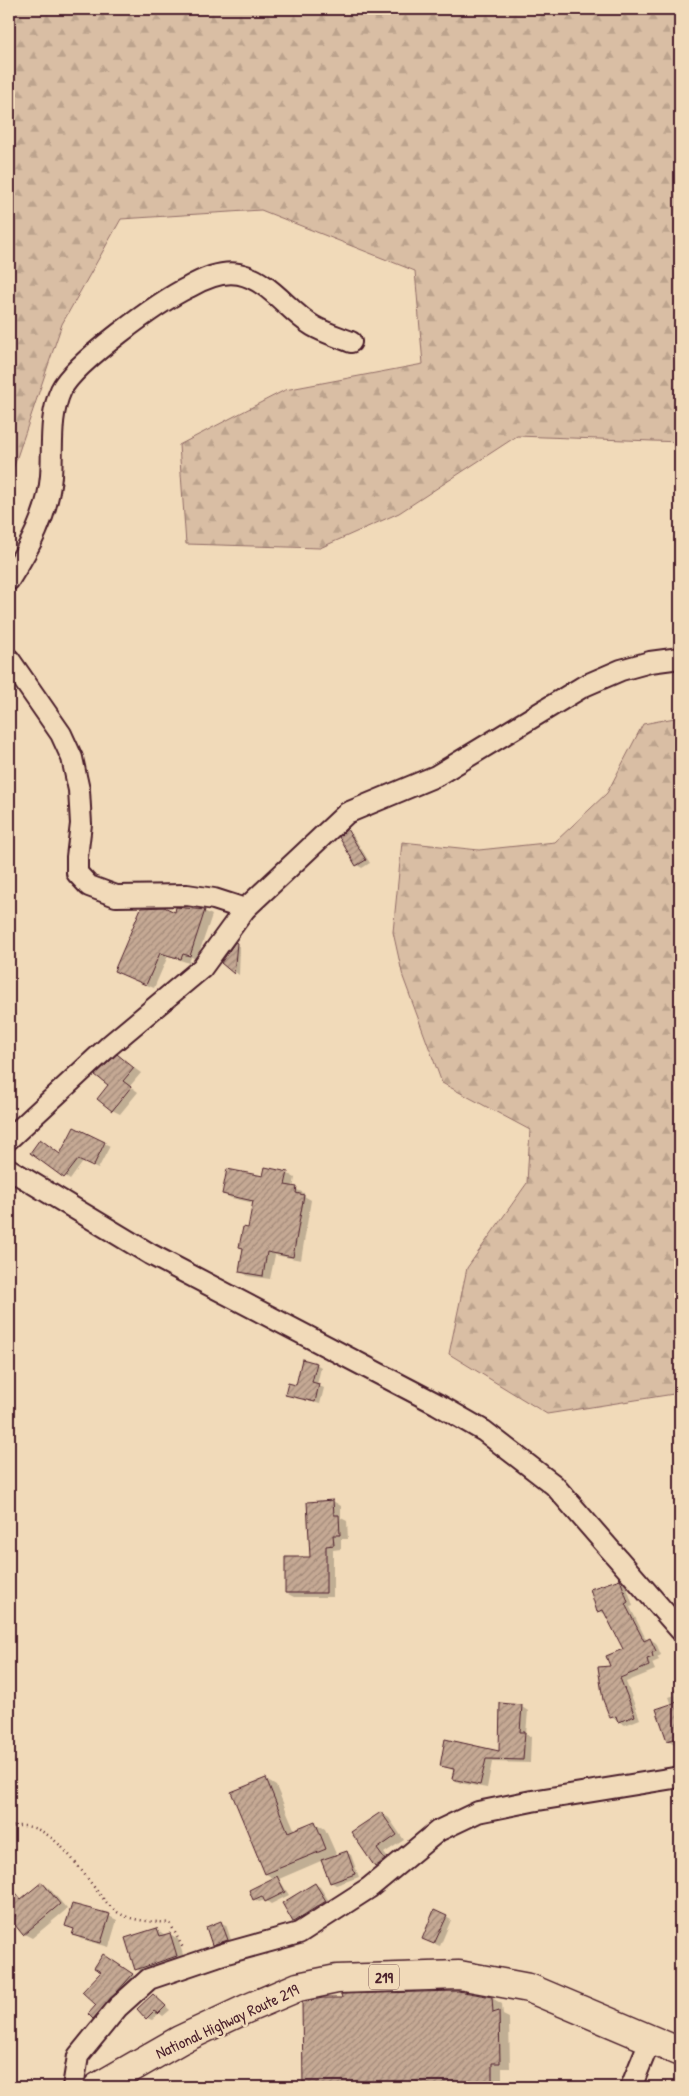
<svg xmlns="http://www.w3.org/2000/svg" width="689" height="2096" font-family="'Patrick Hand',sans-serif">
<style>
.forest{fill:url(#forest-firs);stroke:#926e68}
.shadow{fill:#0003}
.building{fill:url(#building-hatch);stroke:#4a1f2b}
.lines{fill:none;stroke-linecap:round;stroke-linejoin:round}
.minor-casing{stroke:#4a1f2b;stroke-width:24}
.highway-casing{stroke:#4a1f2b;stroke-width:31}
.path{stroke:#4a1f2b;stroke-width:2.5;stroke-dasharray:1 4;stroke-linecap:butt}
.minor{stroke:#f1dab9;stroke-width:20}
.highway{stroke:#f1dab9;stroke-width:28}
.labels{text-anchor:middle;dominant-baseline:central;stroke-width:5;stroke-linejoin:round;paint-order:stroke}
.shield{fill:#f1dab9;stroke:#7c5756;stroke-width:1}
.shield-label{font-size:15px;font-weight:bold;fill:#4a1f2b}
.street-label{font-size:16px;fill:#4a1f2b;stroke:#f1dab9}
</style>
<defs>
<pattern id="forest-firs" width="22" height="20" patternUnits="userSpaceOnUse" patternTransform="scale(1.25)"><rect width="22" height="20" fill="#d9bea4"/><path d="M5 1l3.5 6h-7zM16 11l3.5 6h-7z" fill="#bca38d"/></pattern>
<pattern id="building-hatch" width="6" height="6" patternUnits="userSpaceOnUse" patternTransform="scale(1.25)"><rect width="6" height="6" fill="#c5a994"/><path d="M-1 1l2-2M0 6l6-6M5 7l2-2" fill="none" stroke="#a28979"/></pattern>
</defs>
<rect width="100%" height="100%" fill="#f1dab9"/>
<filter id="ink" filterUnits="userSpaceOnUse"><feTurbulence type="fractalNoise" baseFrequency=".02" numOctaves="2"/><feDisplacementMap in="SourceGraphic" scale="10" xChannelSelector="R" yChannelSelector="G"/><feConvolveMatrix kernelMatrix="1 2 1 2 8 2 1 2 1" color-interpolation-filters="sRGB"/></filter>
<g filter="url(#ink)">
<g class="forest">
<polygon points="9,9 680,9 680,442 517,436 399,513 320,548 186,544 179,445 285,390 423,364 415,271 261,210 121,219 62,324 9,481"/>
<polygon points="680,717 680,1393 547,1414 449,1354 467,1268 527,1183 530,1130 442,1083 403,977 393,932 402,842 479,850 555,842 607,793 643,724"/>
</g>
<g class="shadow">
<polygon points="347,831 352,834 370,863 362,868 357,865"/>
<polygon points="204,911 212,915 197,959 191,957 189,963 168,956 154,988 123,975 176,914"/>
<polygon points="236,944 240,947 239,975 222,962"/>
<polygon points="117,1056 141,1073 130,1086 138,1092 120,1114 112,1110 110,1085"/>
<polygon points="74,1128 110,1146 98,1169 83,1162 70,1180 31,1152 61,1155"/>
<polygon points="287,1173 295,1178 293,1188 304,1193 304,1196 311,1200 301,1260 275,1255 270,1279 248,1276 241,1271 245,1249 241,1247 249,1229 254,1203 231,1198 223,1194 264,1178"/>
<polygon points="316,1364 321,1367 317,1385 324,1388 320,1404 287,1395"/>
<polygon points="333,1501 341,1506 341,1518 347,1521 348,1539 341,1539 341,1549 333,1550 333,1597 294,1597 286,1593 311,1558"/>
<polygon points="620,1581 626,1584 633,1606 630,1607 647,1641 650,1639 656,1643 661,1655 657,1657 659,1660 652,1663 655,1670 626,1682 640,1719 625,1725 611,1717 612,1667 624,1650 606,1614 598,1611"/>
<polygon points="680,1687 680,1743 676,1745 668,1740 672,1705 669,1697 675,1695 673,1690"/>
<polygon points="522,1707 528,1711 526,1734 531,1737 530,1763 492,1762 487,1788 460,1783 453,1779 455,1771 441,1765 500,1752"/>
<polygon points="266,1780 276,1786 295,1831 315,1823 325,1829 337,1856 346,1852 351,1855 359,1877 336,1885 331,1882 323,1860 279,1879 289,1895 271,1904 265,1900 259,1902 254,1899 275,1879 266,1874 233,1793"/>
<polygon points="381,1813 389,1818 404,1840 384,1853 392,1864 384,1871 376,1866 353,1833"/>
<polygon points="42,1883 49,1888 67,1909 32,1938 24,1934 18,1916 9,1905 9,1901 16,1895 23,1899"/>
<polygon points="315,1884 320,1887 331,1904 299,1924 294,1921"/>
<polygon points="109,1916 117,1920 109,1947 81,1939 73,1934 75,1930 67,1926"/>
<polygon points="446,1917 451,1920 440,1946 428,1941"/>
<polygon points="221,1923 226,1925 232,1943 219,1947 214,1944"/>
<polygon points="157,1929 166,1936 170,1934 178,1939 185,1961 144,1973 136,1969"/>
<polygon points="104,1956 136,1977 98,2020 94,2018 98,2005"/>
<polygon points="680,1989 680,2001 675,1990"/>
<polygon points="153,1995 170,2010 163,2016 159,2013 152,2020 147,2018"/>
<polygon points="492,1998 502,2004 503,2015 509,2018 510,2068 502,2068 502,2087 304,2087 304,2003"/>
</g>
<g class="building">
<polygon points="347,829 366,860 356,866 339,837"/>
<polygon points="164,907 175,912 176,907 205,910 190,956 183,954 181,959 160,953 146,985 114,971 141,908"/>
<polygon points="235,942 237,943 234,974 221,963"/>
<polygon points="117,1054 134,1068 123,1081 131,1087 112,1111 97,1099 108,1085 95,1075"/>
<polygon points="74,1127 105,1142 93,1167 78,1160 64,1178 30,1153 40,1139 60,1154"/>
<polygon points="265,1167 288,1172 285,1185 297,1187 296,1193 304,1195 293,1257 267,1252 263,1276 239,1272 243,1248 239,1247 243,1227 248,1228 253,1201 222,1194 227,1169 263,1176"/>
<polygon points="302,1359 317,1363 312,1382 319,1384 315,1402 285,1395 288,1383 296,1385"/>
<polygon points="333,1500 334,1515 339,1515 340,1535 333,1535 334,1545 326,1546 326,1593 285,1593 285,1557 310,1557 307,1502"/>
<polygon points="620,1579 628,1602 625,1604 644,1641 650,1638 656,1651 652,1653 653,1657 647,1659 649,1666 620,1678 635,1716 618,1722 616,1716 610,1718 603,1700 598,1667 610,1666 606,1656 623,1649 603,1610 597,1612 590,1589"/>
<polygon points="680,1701 680,1737 667,1741 656,1709"/>
<polygon points="500,1703 522,1705 520,1732 525,1732 523,1760 486,1759 480,1785 452,1779 454,1769 440,1766 445,1739 499,1751"/>
<polygon points="266,1778 288,1832 315,1821 326,1849 265,1874 231,1792"/>
<polygon points="381,1812 397,1835 377,1849 385,1860 375,1867 351,1832"/>
<polygon points="347,1851 355,1874 330,1883 321,1860"/>
<polygon points="277,1876 285,1892 265,1902 262,1896 253,1900 249,1890"/>
<polygon points="42,1882 60,1904 23,1935 11,1920 16,1916 9,1907 9,1899 16,1893 21,1899"/>
<polygon points="315,1883 326,1901 293,1922 282,1903"/>
<polygon points="72,1904 110,1914 101,1943 72,1935 74,1929 65,1926"/>
<polygon points="434,1910 447,1916 434,1944 422,1939"/>
<polygon points="221,1921 228,1940 212,1945 206,1927"/>
<polygon points="157,1928 160,1936 170,1933 177,1956 135,1970 125,1938"/>
<polygon points="103,1954 133,1974 93,2019 88,2014 96,2005 82,1992 101,1972 94,1968"/>
<polygon points="458,1991 492,1997 493,2013 499,2011 500,2063 492,2063 492,2087 303,2087 302,2002 323,1998 342,1998 341,1994"/>
<polygon points="153,1994 166,2006 158,2014 154,2011 146,2019 137,2009"/>
</g>
<g class="lines">
<g class="minor-casing">
<g id="minor">
<path d="M9 580C29 548 48 515 51 476 53 449 49 416 61 390 74 363 160 301 189 287 203 279 223 271 239 274 269 280 288 311 313 326 325 333 339 337 351 342"/>
<polyline points="9,659 61,734 72,758 79,790 81,824 77,857 77,873 89,886 116,896 187,895 214,899 245,909"/>
<polyline points="9,1139 110,1045 202,968 245,909 347,813 436,776 584,686 621,670 650,662 680,658"/>
<polyline points="9,1169 150,1254 437,1404 484,1431 554,1485 680,1630"/>
<polyline points="73,2087 78,2056 118,2007 149,1979 223,1954 299,1933 369,1888 438,1831 478,1812 532,1801 680,1777"/>
<polyline points="631,2087 651,2038"/>
</g>
</g>
<g class="highway-casing">
<polyline id="highway" points="98,2087 180,2040 246,2009 298,1987 337,1979 459,1975 529,1988 680,2052"/>
</g>
<path class="path" d="M9 1828C54 1813 85 1883 112 1908 127 1922 151 1921 170 1923L184 1950"/>
<use href="#minor" class="minor"/>
<use href="#highway" class="highway"/>
</g>
</g>
<g class="labels">
<rect class="shield" x="369" y="1964.5" width="30" height="25" rx="4"/>
<g class="shield-label">
<text x="384" y="1977">219</text>
</g>
<g class="street-label">
<text transform="translate(227 2021) rotate(-25)">National Highway Route 219</text>
</g>
</g>
<rect width="689" height="2096" fill="none" stroke="#f1dab9" stroke-width="30"/>
<rect x="15" y="15" width="659" height="2066" fill="none" stroke="#4a1f2b" stroke-width="2" filter="url(#ink)"/>
</svg>
